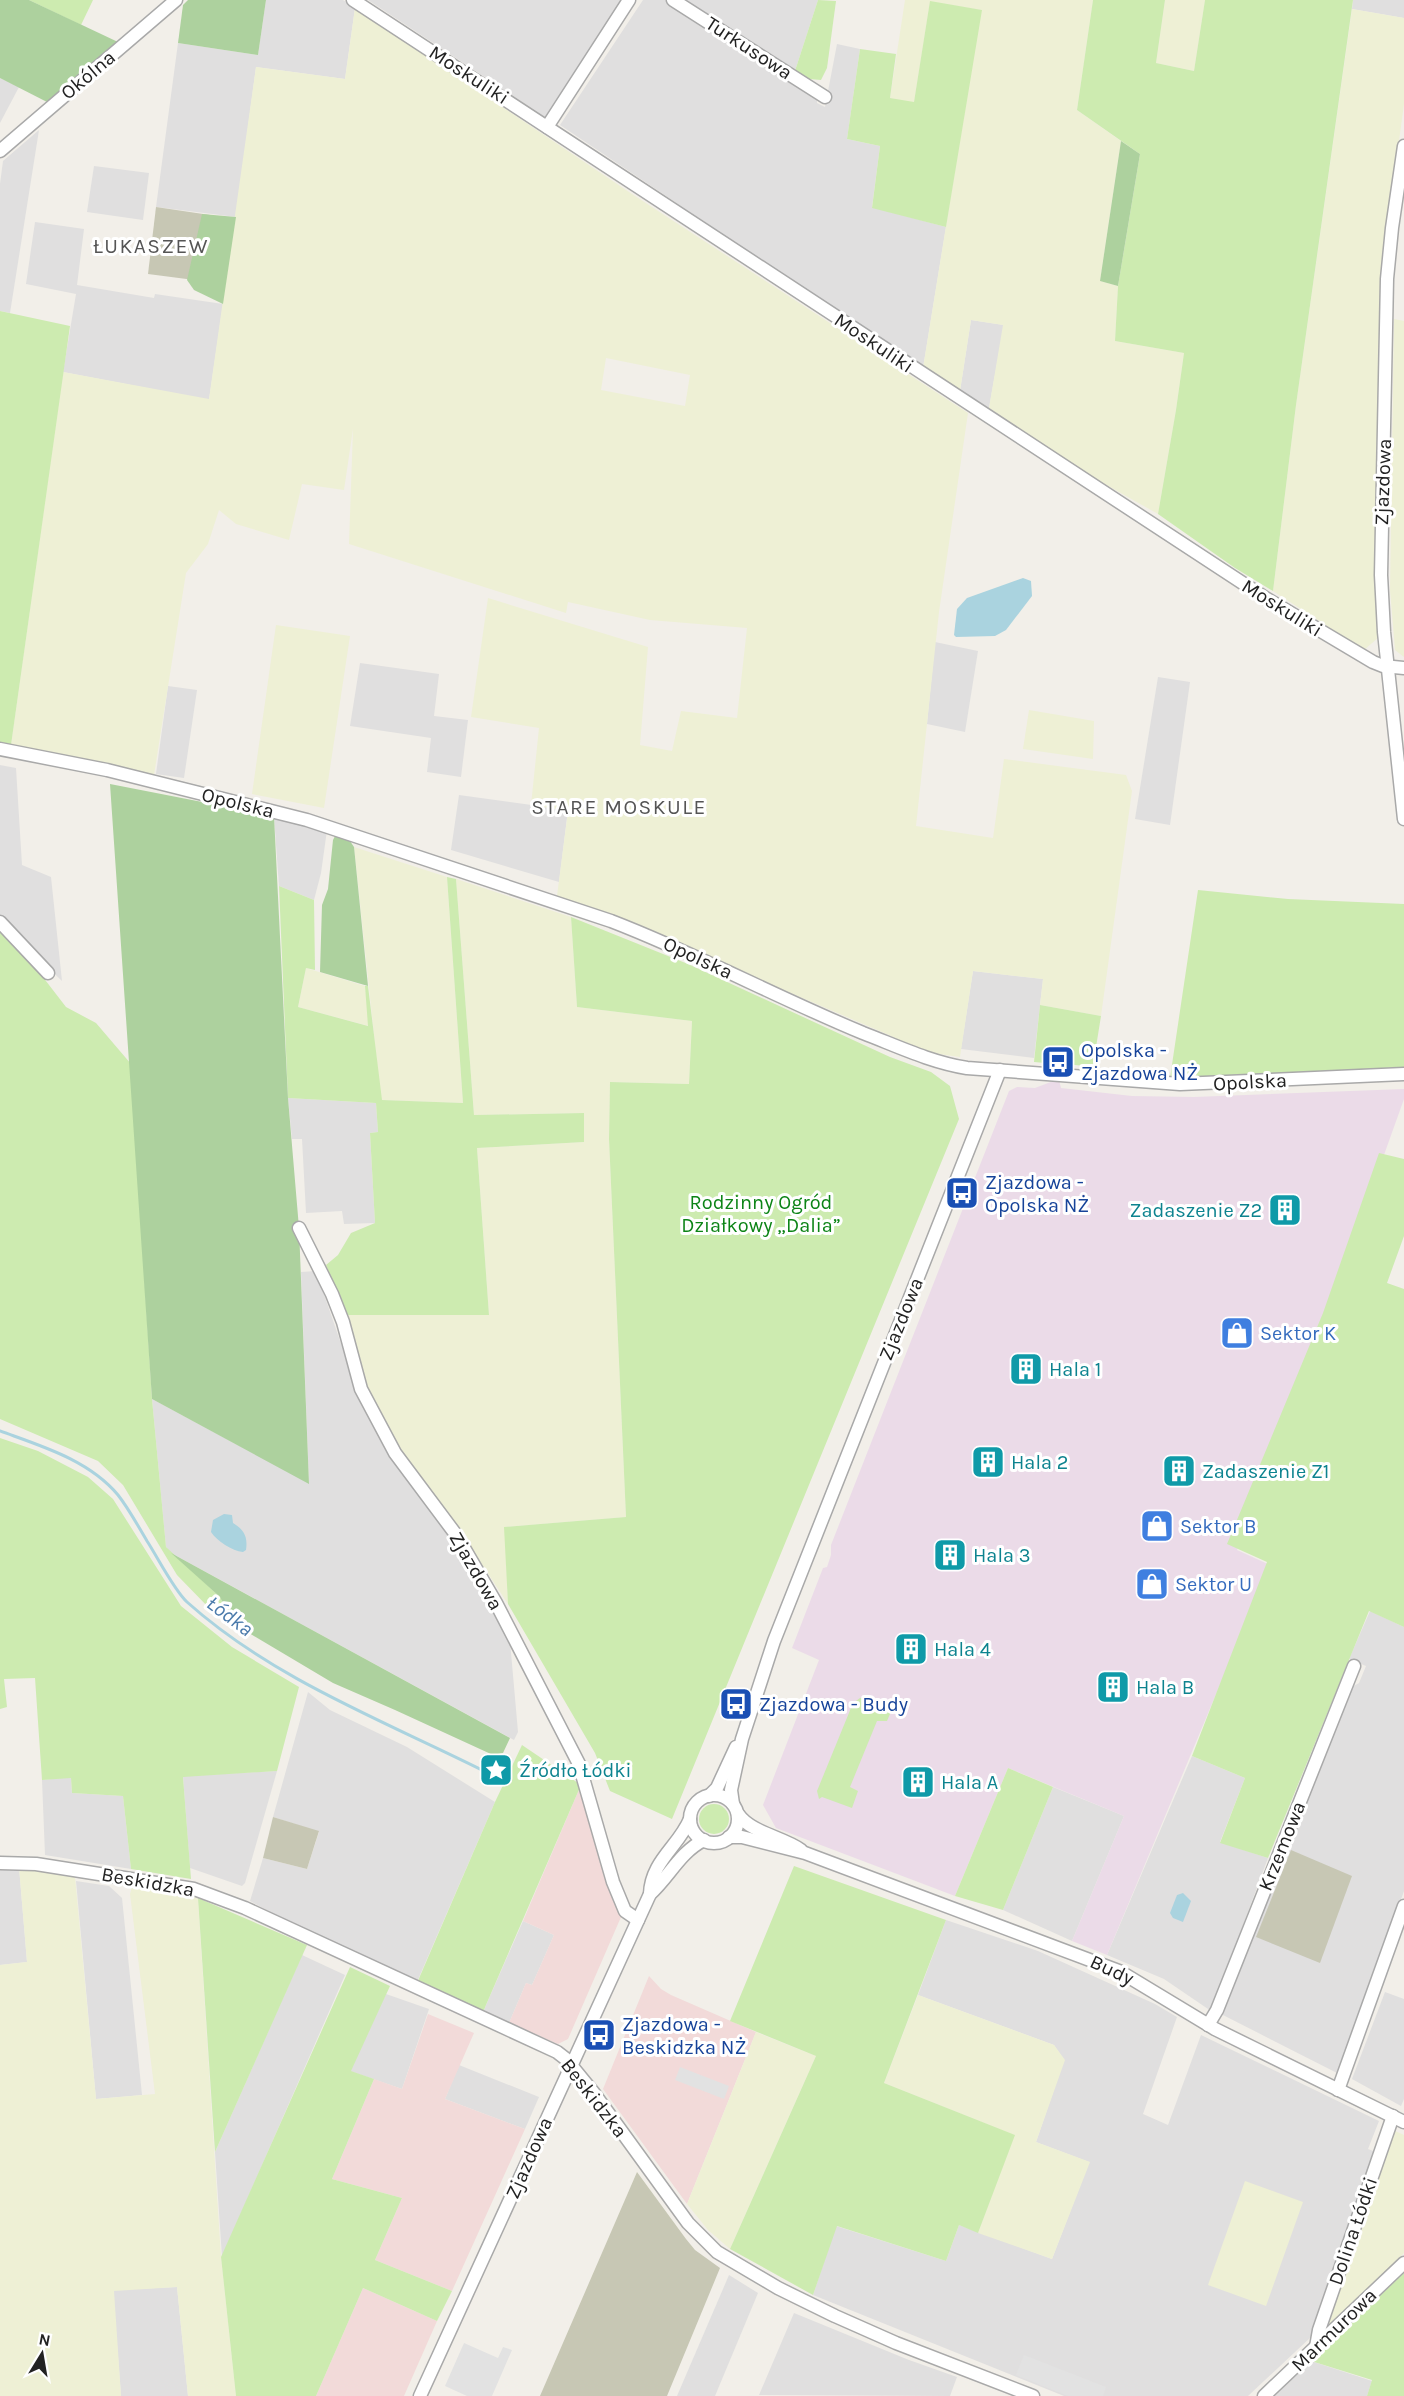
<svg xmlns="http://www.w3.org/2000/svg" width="1404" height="2396" font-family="Karla,sans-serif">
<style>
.residential{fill:#e0dfdf}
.commercial{fill:#f2dad9}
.industrial{fill:#ebdbe8}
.construction{fill:#c7c7b4}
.farmland{fill:#eef0d5;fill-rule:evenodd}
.grass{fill:#cdebb0}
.forest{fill:#add19e}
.parking{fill:#e2e2e2}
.water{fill:#aad3df}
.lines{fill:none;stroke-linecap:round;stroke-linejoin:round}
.stream{stroke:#aad3df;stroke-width:3}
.minor-casing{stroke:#a9a9a9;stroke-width:15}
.minor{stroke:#fff;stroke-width:12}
.labels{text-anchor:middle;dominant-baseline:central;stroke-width:6;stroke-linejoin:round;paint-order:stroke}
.street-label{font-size:20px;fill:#222;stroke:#fff}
.transit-label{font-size:20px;fill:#164399;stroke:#fff;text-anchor:start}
.park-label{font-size:20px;fill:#0c8416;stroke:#fff}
.culture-label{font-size:20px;fill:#0d838f;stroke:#fff;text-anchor:start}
.shop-label{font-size:20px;fill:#366cbe;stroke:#fff;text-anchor:start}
.neighbourhood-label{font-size:21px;letter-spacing:1.5px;fill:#555;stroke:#fff}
.water-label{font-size:21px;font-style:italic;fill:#4a7aab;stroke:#fff}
</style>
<rect width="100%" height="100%" fill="#f2efe9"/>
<g class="residential">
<polygon points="266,0 343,0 355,8 345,79 256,67 236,217 156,207 178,43 258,55"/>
<polygon points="368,0 621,0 545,117"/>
<polygon points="643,0 665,0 817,97 817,103 825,107 837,44 860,49 847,139 880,146 872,207 946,227 923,368 560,125"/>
<polygon points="682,0 818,0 794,74"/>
<polygon points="1353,0 1404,0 1404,18 1352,9"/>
<polygon points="0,78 19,87 0,123"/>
<polygon points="39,130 10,313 0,311 0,184 3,161"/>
<polygon points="94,166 149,173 143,220 87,212"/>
<polygon points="35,222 84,229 77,285 154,298 155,294 223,304 209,400 63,372 76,294 26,284"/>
<polygon points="971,320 1004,325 989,408 960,391"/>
<polygon points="935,642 978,651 965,732 927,724"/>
<polygon points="360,663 439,674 434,716 468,720 461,777 427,772 431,738 350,726"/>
<polygon points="1158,677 1190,682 1170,825 1135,819"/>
<polygon points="168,686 197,690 184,778 156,774"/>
<polygon points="0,765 16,768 22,865 51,877 62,981 26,946 0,914"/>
<polygon points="459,795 568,810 559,882 451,850"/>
<polygon points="274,816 327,830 321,873 314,900 279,886"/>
<polygon points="973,971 1043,979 1034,1058 961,1049"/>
<polygon points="288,1098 376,1103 378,1132 370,1133 375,1223 344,1224 342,1211 306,1213 302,1139 292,1139"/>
<polygon points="316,1271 360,1399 372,1424 430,1511 455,1536 477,1583 510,1641 518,1732 514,1740 171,1553 166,1547 152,1399 309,1483 301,1272"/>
<polygon points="1370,1611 1404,1627 1404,1891 1339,2074 1221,2014 1352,1687 1359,1683 1366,1666 1349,1659"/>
<polygon points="308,1692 330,1710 407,1747 495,1802 417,1982 291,1923 250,1901 263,1858 307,1869 319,1832 273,1817"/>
<polygon points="1192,1756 1245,1778 1220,1842 1268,1858 1211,2011 1164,1979 1107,1955"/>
<polygon points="277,1771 245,1883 242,1886 190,1868 183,1776"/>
<polygon points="71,1777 72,1793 123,1796 131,1869 45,1855 42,1780"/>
<polygon points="1053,1787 1124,1816 1072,1941 1003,1910"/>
<polygon points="0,1867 19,1867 27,1962 0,1965"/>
<polygon points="76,1881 109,1886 122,1898 142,2095 96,2099"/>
<polygon points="946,1920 1038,1951 1155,2004 1177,2017 1143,2114 1168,2125 1201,2035 1379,2121 1368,2149 1376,2152 1311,2337 1248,2396 1064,2396 813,2295 836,2226 946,2261 959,2225 1052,2259 1089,2162 1036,2142 1064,2060 1054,2045 918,1995"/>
<polygon points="523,1921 554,1935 532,1985 526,1983 509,2023 483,2012"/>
<polygon points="302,1955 345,1975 222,2257 215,2152"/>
<polygon points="1385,1992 1404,1999 1404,2099 1401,2106 1352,2079"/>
<polygon points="386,1994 429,2009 402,2089 350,2071"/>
<polygon points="459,2065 539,2097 525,2129 445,2099"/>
<polygon points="729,2275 758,2293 715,2396 677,2396"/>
<polygon points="177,2287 188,2396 121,2396 113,2290"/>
<polygon points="794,2313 909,2360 957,2377 950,2396 759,2395"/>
<polygon points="1311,2361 1372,2381 1367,2396 1275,2396"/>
</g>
<g class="commercial">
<polygon points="581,1785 621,1917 568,2039 558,2044 509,2023 526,1983 532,1985 554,1935 523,1921"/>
<polygon points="649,1976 661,1989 671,1995 756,2032 687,2204 603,2089"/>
<polygon points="428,2014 474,2033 445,2099 525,2129 452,2291 375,2260 402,2198 332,2179 374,2079 402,2089"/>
<polygon points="363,2288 437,2321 404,2396 316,2396"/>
</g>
<polygon class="industrial" points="1056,1080 1059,1080 1061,1088 1132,1096 1194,1097 1404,1089 1404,1099 1316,1345 1237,1550 1270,1565 1107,1955 1072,1941 1124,1816 1008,1768 955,1896 776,1828 763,1805 819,1660 792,1648 823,1568 827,1567 831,1555 831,1545 1009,1091 1017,1087 1035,1088"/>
<g class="construction">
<polygon points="156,207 210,215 202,281 148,274"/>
<polygon points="273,1817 319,1831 307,1869 263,1858"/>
<polygon points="1291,1850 1352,1876 1320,1963 1256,1937"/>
<polygon points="637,2172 686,2239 695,2250 720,2268 667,2396 540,2396"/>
</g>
<g class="farmland">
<polygon points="905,0 1093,0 1077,110 1121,141 1100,281 1118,286 1115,341 1184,353 1176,410 1158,514 1094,478 989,408 1003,325 971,320 960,391 923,368 981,10 930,2 914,103 890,98"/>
<polygon points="1165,0 1205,0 1194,71 1156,63"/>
<path d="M355 8 632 194 968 413 939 612 916 826 993 838 1004 759 1126 775 1132 791 1101 1016 1040 1005 1043 979 973 971 960 1057 924 1052 889 1035 692 951 557 896 568 811 531 805 539 728 471 717 488 598 648 647 640 745 672 751 681 711 737 718 747 628 650 620 568 602 566 613 349 544 353 429 344 490 302 484 289 540 236 524 219 510 208 544 186 573 154 775 11 745 63 372 209 399 256 67 345 79ZM606 358 690 375 685 406 601 390Z"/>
<polygon points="1352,9 1404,18 1404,104 1381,274 1376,592 1379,637 1364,650 1273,591 1296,405"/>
<polygon points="1394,319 1404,321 1404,657 1395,650 1390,590"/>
<polygon points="276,625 350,636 324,808 252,794"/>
<polygon points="1029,710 1094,721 1093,759 1023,749"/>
<polygon points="354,847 447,877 463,1103 381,1100"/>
<polygon points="456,879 571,917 577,1007 692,1021 689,1084 610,1082 609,1139 626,1517 505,1527 508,1604 462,1534 399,1450 368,1392 346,1315 489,1315 477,1148 584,1142 583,1113 474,1115"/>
<polygon points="306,968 365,986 369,1026 298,1007"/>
<polygon points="19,1867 75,1877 96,2099 155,2094 130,1894 132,1887 141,1884 198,1898 221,2257 236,2396 188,2396 177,2287 114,2291 121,2396 0,2396 0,1965 27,1962"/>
<polygon points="918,1995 1054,2045 1065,2060 1036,2142 1090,2162 1052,2259 978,2233 1014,2135 884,2083"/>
<polygon points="756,2032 816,2056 730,2249 708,2230 687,2204"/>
<polygon points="1393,2130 1404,2135 1404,2253 1328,2328 1325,2326"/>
<polygon points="1245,2181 1303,2202 1266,2306 1208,2285"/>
</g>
<g class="grass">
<polygon points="29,0 93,0 81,25"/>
<polygon points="818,0 836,1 827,68 821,80 809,79 794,74"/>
<polygon points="1093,0 1165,0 1156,63 1194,71 1205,0 1353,0 1296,405 1273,591 1235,568 1158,514 1176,410 1184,353 1115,341 1118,286 1140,154 1077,110"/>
<polygon points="930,1 982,10 946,227 872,208 880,146 847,139 860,49 896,54 890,98 914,102"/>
<polygon points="0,311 70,326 11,745 0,742"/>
<polygon points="447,877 456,879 474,1115 584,1113 584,1142 477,1148 489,1315 346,1315 326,1265 338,1255 351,1233 375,1223 370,1133 378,1132 376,1103 288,1098 279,886 314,900 315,970 306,968 298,1007 368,1026 365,986 368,986 382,1100 463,1103"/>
<polygon points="1198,890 1288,899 1404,904 1404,1067 1215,1078 1170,1078"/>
<polygon points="571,917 688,964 890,1057 931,1072 950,1086 959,1119 672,1819 610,1791 595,1753 508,1604 504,1527 626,1517 609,1139 610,1082 689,1084 692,1021 577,1007"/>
<polygon points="0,931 39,972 66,1007 96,1023 131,1064 152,1399 166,1547 220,1597 229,1616 212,1611 177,1575 123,1485 98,1461 0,1419"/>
<polygon points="1040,1005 1101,1016 1092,1072 1086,1071 1086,1066 1064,1064 1064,1060 1057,1059 1056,1064 1034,1062"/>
<polygon points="1379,1153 1404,1159 1404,1236 1387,1283 1404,1289 1404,1627 1369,1611 1268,1858 1220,1843 1245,1778 1192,1756 1267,1562 1227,1544 1323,1313"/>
<polygon points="0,1438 38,1451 88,1477 113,1499 181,1606 232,1647 299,1687 277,1771 183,1777 191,1879 131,1869 123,1796 72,1793 71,1778 42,1780 35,1678 4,1679 7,1707 0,1709"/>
<polygon points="868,1697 890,1705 892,1703 893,1707 887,1721 877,1721 850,1787 858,1791 852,1808 822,1797 819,1799 817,1791 853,1703 860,1698"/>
<polygon points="522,1745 581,1785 483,2012 417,1983 495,1802"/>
<polygon points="1008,1768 1053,1787 1003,1910 955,1896"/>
<circle cx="714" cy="1819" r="15"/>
<polygon points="794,1866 946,1920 884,2083 1015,2135 978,2233 959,2225 946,2261 837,2226 813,2295 730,2249 816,2056 730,2021"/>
<polygon points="198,1898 307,1945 215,2152"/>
<polygon points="350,1967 390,1986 351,2071 374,2079 332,2179 402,2198 375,2260 452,2291 437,2321 363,2288 316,2396 236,2396 221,2257"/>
<polygon points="1404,2273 1404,2396 1367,2396 1372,2380 1311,2361"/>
</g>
<g class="forest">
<polygon points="0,0 29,0 118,42 56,98 47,102 0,78"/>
<polygon points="188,0 266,0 258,55 178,43 183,5"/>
<polygon points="1121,141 1140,154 1118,286 1100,281"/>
<polygon points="202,214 236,217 223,304 194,290 187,280"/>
<polygon points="110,784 274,816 288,1098 299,1228 309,1484 152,1399"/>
<polygon points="336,834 348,838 354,847 368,986 320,972 322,905 328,889 333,840"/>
<polygon points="171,1553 510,1738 503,1753 493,1755 395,1710 333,1683 244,1630 229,1616 220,1597"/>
</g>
<g class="parking">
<polygon points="680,2067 729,2086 724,2099 675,2080"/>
<polygon points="464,2343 498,2358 503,2347 512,2350 492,2396 467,2396 445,2386"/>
<polygon points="1024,2355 1106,2387 1103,2396 1068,2396 1016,2375"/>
</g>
<g class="water">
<polygon points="1023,578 1031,581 1032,596 1006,630 995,636 956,637 954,635 957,609 967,598"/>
<path d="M224 1514 232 1515 233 1523C244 1530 248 1536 246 1550L243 1552C232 1551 217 1541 211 1532L213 1520Z"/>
<polygon points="1183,1893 1191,1901 1183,1922 1173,1918 1170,1913 1177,1895"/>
</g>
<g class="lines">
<path class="stream" d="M0 1431C41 1446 89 1460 118 1495 129 1509 138 1526 147 1541 158 1558 174 1590 187 1602 274 1680 387 1722 490 1774"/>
<g class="minor-casing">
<g id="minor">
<polyline points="353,0 1267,599 1373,662 1383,666 1404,668"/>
<polyline points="673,0 825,97"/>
<polyline points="547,127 629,0"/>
<polyline points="1404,146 1392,228 1387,279 1381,575 1384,632 1404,819"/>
<polyline points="0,151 176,0"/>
<path d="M0 749 107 770 307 820 611 921C697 954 778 998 863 1033 897 1046 930 1062 967 1068L1180 1084 1404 1074"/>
<polyline points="0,922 48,973"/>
<polyline points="299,1228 332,1294 343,1322 361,1389 395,1453 457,1536 496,1603 579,1764 613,1882 625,1911 638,1920"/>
<circle cx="714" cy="1819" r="24"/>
<polyline points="709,1796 717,1788 736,1747"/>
<polyline points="733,1804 731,1790 742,1739 774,1641 1000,1070"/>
<path d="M738 1814C751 1833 783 1837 801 1850"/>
<polyline points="729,1837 742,1837 805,1853 1119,1971 1215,2029 1404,2122"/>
<polyline points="0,1863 36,1864 194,1889 245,1908 557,2052 566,2059 593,2092 688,2223 717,2252 778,2288 835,2316 896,2343 1033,2396"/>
<path d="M650 1894C669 1877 680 1852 704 1840"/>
<polyline points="1208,2025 1217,2010 1354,1666"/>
<polyline points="1338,2090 1404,1906"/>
<polyline points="1316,2347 1319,2330 1393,2116"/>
<path d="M420 2396 650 1894C651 1861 679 1846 690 1819"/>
<polyline points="1264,2396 1404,2263"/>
</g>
</g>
<use href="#minor" class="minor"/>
</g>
<defs>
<g id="bus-square" transform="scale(1.725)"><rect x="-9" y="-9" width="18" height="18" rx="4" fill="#1a4fb4" stroke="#fff"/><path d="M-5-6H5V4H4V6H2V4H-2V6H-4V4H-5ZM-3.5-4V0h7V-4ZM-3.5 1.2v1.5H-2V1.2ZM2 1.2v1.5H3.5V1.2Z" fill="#fff"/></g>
<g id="building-square" transform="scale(1.725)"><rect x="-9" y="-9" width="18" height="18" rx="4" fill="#0f9aa8" stroke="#fff"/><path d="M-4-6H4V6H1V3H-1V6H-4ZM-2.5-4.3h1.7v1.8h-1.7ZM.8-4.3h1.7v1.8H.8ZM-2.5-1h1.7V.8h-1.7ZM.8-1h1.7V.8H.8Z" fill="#fff"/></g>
<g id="shop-square" transform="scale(1.725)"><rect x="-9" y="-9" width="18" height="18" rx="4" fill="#3f7fe0" stroke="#fff"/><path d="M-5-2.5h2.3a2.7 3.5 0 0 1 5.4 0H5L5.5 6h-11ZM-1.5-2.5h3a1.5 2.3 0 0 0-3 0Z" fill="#fff"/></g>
<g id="sight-square" transform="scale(1.725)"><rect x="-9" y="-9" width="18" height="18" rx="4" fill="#0f9aa8" stroke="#fff"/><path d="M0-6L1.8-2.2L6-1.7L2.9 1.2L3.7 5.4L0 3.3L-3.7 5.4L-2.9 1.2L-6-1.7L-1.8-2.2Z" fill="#fff"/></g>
</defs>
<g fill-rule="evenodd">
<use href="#bus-square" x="1058" y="1062"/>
<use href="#bus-square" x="962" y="1193"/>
<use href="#building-square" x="1285" y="1210"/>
<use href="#shop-square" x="1237" y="1333"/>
<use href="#building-square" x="1026" y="1369"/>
<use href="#building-square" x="988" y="1462"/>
<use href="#building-square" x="1179" y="1471"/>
<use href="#shop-square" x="1157" y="1526"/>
<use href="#building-square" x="950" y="1555"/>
<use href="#shop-square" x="1152" y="1584"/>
<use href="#building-square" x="911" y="1649"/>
<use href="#building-square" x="1113" y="1687"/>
<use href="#bus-square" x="736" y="1704"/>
<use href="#sight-square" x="496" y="1770"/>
<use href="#building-square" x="918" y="1782"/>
<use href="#bus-square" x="599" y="2035"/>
</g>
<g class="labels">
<g class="street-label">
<text transform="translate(749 48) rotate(33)">Turkusowa</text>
<text transform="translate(88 75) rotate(-40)">Okólna</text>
<text transform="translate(469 75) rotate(33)">Moskuliki</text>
<text transform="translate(874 343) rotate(34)">Moskuliki</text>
<text transform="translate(1383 482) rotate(-88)">Zjazdowa</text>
<text transform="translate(1282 608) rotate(32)">Moskuliki</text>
<text transform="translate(238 803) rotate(14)">Opolska</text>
<text transform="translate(698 958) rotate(25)">Opolska</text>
<text transform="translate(1250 1082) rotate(-3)">Opolska</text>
<text transform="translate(901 1319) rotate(-68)">Zjazdowa</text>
<text transform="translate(476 1571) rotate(60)">Zjazdowa</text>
<text transform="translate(1282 1846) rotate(-68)">Krzemowa</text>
<text transform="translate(148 1882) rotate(10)">Beskidzka</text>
<text transform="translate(1112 1970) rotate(25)">Budy</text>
<text transform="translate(594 2098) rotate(52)">Beskidzka</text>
<text transform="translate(529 2158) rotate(-66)">Zjazdowa</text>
<text transform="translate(1353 2231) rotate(-71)">Dolina Łódki</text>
<text transform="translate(1334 2330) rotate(-44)">Marmurowa</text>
</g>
<g class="transit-label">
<text x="1081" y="1050">Opolska -<tspan x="1081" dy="23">Zjazdowa NŻ</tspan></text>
<text x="985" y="1182">Zjazdowa -<tspan x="985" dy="23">Opolska NŻ</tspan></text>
<text x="759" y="1704">Zjazdowa - Budy</text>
<text x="622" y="2024">Zjazdowa -<tspan x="622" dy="23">Beskidzka NŻ</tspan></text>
</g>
<g class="park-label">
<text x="761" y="1202">Rodzinny Ogród<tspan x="761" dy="23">Działkowy „Dalia”</tspan></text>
</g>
<g class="culture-label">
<text x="1262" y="1210" text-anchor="end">Zadaszenie Z2</text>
<text x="1049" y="1369">Hala 1</text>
<text x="1011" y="1462">Hala 2</text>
<text x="1202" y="1471">Zadaszenie Z1</text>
<text x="973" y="1555">Hala 3</text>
<text x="934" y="1649">Hala 4</text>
<text x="1136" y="1687">Hala B</text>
<text x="519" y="1770">Źródło Łódki</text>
<text x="941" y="1782">Hala A</text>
</g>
<g class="shop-label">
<text x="1260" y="1333">Sektor K</text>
<text x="1180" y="1526">Sektor B</text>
<text x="1175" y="1584">Sektor U</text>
</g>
<g class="neighbourhood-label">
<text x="151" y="246">ŁUKASZEW</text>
<text x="619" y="807">STARE MOSKULE</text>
</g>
<g class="water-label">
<text transform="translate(230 1616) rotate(37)">Łódka</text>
</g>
</g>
<g transform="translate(42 2354) rotate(11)" stroke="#ffffff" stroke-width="4.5" paint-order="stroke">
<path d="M0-4.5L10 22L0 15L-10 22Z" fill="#222222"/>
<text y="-9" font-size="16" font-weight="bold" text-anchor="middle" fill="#222222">N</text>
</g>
</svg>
